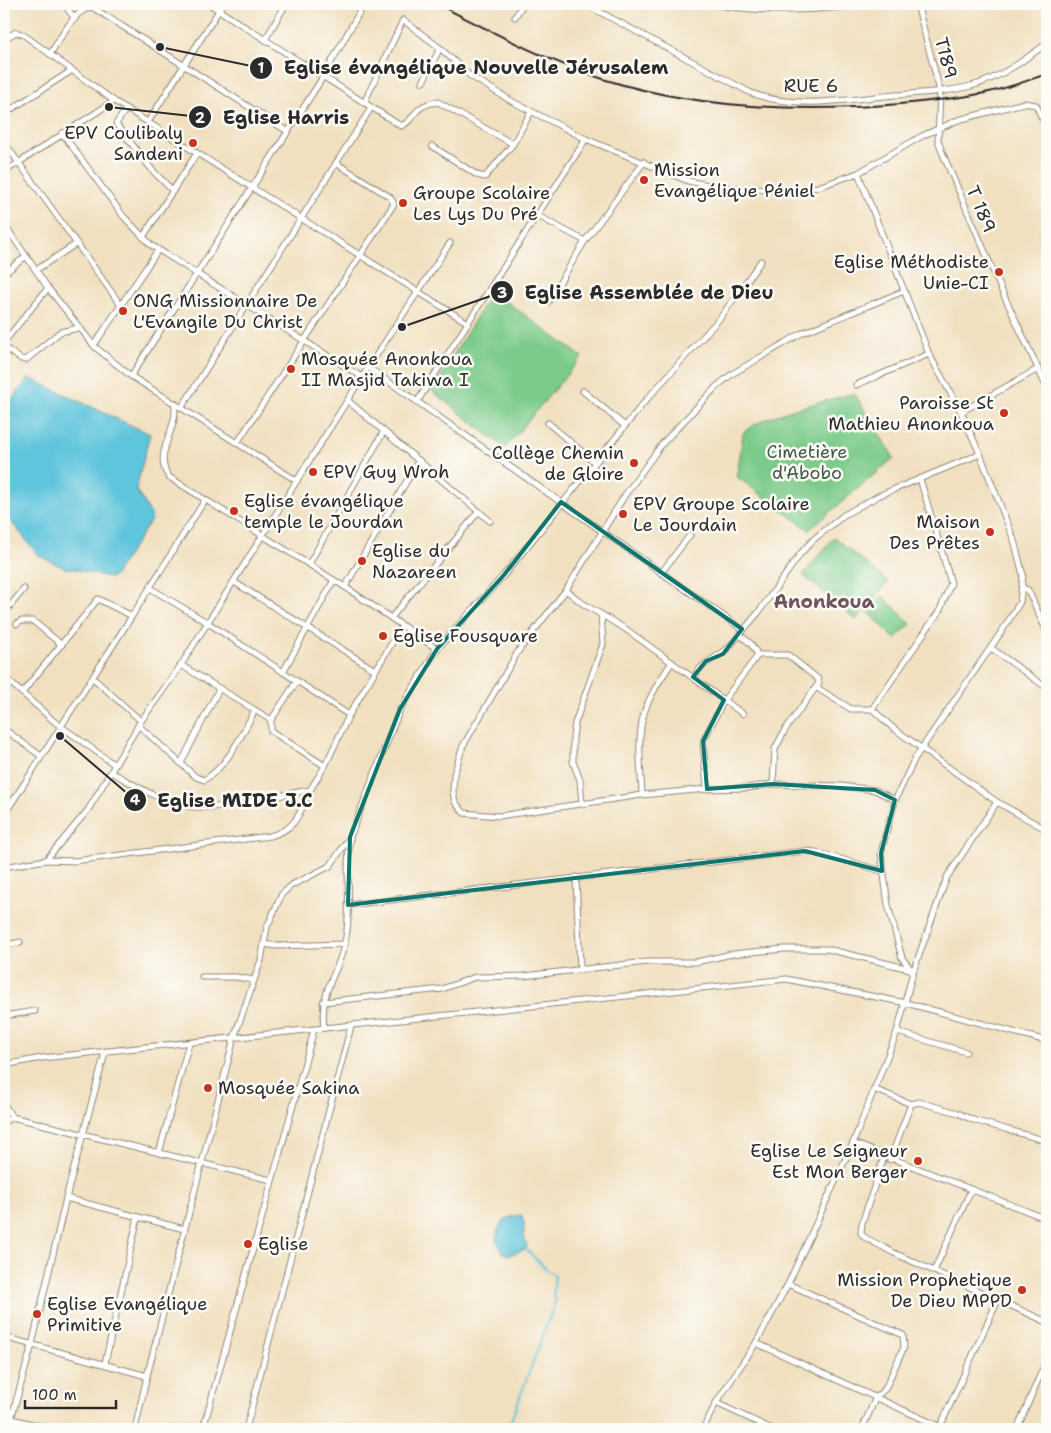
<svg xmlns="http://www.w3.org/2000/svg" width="1051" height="1433" font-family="'Shantell Sans',sans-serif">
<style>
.green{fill:#7ccb8b;stroke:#547b5b}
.water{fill:#5fc5dc;stroke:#457884}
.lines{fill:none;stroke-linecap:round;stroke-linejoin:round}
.stream{stroke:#5fc5dc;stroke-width:2}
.minor-casing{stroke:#8e8676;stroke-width:7}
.minor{stroke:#fff;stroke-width:5}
.rail{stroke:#2b2b2b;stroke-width:2}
.marked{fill:none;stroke:#0f766e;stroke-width:4;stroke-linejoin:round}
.poi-dot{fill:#c8321e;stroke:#fdfcf7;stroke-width:2}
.labels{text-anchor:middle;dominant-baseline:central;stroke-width:5;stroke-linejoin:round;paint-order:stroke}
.street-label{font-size:18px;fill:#2b2b2b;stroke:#fdfcf7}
.poi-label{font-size:18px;fill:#2b2b2b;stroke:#fdfcf7;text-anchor:start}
.park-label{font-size:18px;fill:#435b48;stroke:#fdfcf7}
.neighbourhood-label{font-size:19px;font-weight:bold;fill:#70545e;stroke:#fdfcf7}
.leader{fill:none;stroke:#2b2b2b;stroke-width:2}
.callout-dot{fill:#2b2b2b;stroke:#fdfcf7;stroke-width:2}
.mark-label{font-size:15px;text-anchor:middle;font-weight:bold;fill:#fff}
.callout-label{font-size:19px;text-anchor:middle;font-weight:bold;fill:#2b2b2b;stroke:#fdfcf7;stroke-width:5;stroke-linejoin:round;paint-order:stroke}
</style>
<rect width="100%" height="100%" fill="#fdfcf7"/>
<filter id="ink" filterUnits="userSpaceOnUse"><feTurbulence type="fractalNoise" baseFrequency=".02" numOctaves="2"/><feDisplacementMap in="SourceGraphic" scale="10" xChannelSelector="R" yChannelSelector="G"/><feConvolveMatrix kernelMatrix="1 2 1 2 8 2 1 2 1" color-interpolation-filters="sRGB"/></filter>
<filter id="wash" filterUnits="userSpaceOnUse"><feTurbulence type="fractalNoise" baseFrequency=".0096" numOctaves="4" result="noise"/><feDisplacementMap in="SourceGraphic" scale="20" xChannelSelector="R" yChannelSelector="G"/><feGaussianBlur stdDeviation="1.12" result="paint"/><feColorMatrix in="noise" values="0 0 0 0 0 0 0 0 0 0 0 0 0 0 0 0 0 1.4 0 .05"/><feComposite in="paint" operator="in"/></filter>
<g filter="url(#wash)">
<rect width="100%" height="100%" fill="#f1e0c0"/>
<g class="green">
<polygon points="492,291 582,357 505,448 432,391"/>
<path d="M854 393 894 458 809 530 737 477 743 433C762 414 827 401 854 393Z"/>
<polygon points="834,537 888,582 856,620 803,575"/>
<polygon points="883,596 911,624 895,639 867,611"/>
</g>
<g class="water">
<polygon points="29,378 150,434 136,489 152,516 151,520 115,575 110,578 70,568 67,569 39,556 4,513 4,409"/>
<path d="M521 1215C528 1225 520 1232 527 1245L526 1249 510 1255 503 1253 496 1238C499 1222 505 1217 521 1215Z"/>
</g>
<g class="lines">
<polyline class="stream" points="508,1429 556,1300 553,1295 555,1276 547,1270 526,1249"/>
</g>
</g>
<g filter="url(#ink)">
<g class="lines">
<g class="minor-casing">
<g id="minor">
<polyline points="64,4 75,19"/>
<path d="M209 4 401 126C417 120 411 105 438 102L513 144"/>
<path d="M585 4 751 93C796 110 849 99 895 95 922 93 952 92 978 84 1004 75 1026 59 1047 43"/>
<path d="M713 4C764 14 818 10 869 4"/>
<polyline points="917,4 940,91 938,140 942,152 1001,289 1047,388"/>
<polyline points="515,17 523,4"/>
<polyline points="4,39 16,32 24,35 114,101 468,323"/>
<polyline points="265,40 286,4"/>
<path d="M50 54C60 40 73 10 92 7L287 131"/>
<polyline points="423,82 440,48"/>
<polyline points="364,103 403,20 440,48 469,75 513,102 586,139 688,181 718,187 789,191 818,187 858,173 922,136 958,120 1024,103 1036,105 1047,129"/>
<polyline points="126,109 116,124 153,171 173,191"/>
<polyline points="4,114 71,71"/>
<polyline points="148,122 223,4"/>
<polyline points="62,133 124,217 151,245 362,377"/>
<polyline points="4,142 120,304"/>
<polyline points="432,146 477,175 485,177 513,144 531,112"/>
<polyline points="4,172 114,101"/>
<polyline points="858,173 929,354 961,412 980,454 1014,540 1023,575 1020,602 1002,631 915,758 896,798 886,833 881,853 888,905 902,958 913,972"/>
<polyline points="538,216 585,241"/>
<polyline points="4,224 48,288 95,347 131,376 297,481"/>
<polyline points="143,237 197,153"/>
<polyline points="36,270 76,244"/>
<polyline points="4,274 26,256"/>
<polyline points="548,302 585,241 644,162"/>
<polyline points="4,342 48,288"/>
<polyline points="94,345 158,250"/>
<polyline points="4,347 21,359 26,360 60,332 79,328"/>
<polyline points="369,368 742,629"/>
<polyline points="131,376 323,77 364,4"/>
<polyline points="856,385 929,354"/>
<polyline points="583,391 625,426"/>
<polyline points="348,401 490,521"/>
<polyline points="417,402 586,139"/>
<path d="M175 403C175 408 175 414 174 419 170 439 155 458 169 477L345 587 437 649"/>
<polyline points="182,407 371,108"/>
<polyline points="961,412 1038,369"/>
<polyline points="548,423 594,462"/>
<polyline points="237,443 394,204 390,197 336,163"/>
<polyline points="309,564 384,431"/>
<polyline points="661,573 690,535"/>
<polyline points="234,582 375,670"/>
<polyline points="345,587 419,460"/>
<polyline points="150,588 208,623 349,715"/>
<polyline points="1023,588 1028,590 1047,632"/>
<polyline points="566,590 582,603 627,630 743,714"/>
<polyline points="4,613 24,589"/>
<polyline points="132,616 205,500"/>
<polyline points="391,618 479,511"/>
<polyline points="17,624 21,621 33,621 62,645"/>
<polyline points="739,634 751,644 758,655"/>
<polyline points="991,648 1047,688"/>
<polyline points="758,655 724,700 703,741 707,789 642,795 499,816 464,813 455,802 453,792 454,774 463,746 519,650 566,590 625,495 662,444 716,387 732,374 802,333 904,291"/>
<polyline points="758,655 788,655 818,679 819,683 785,730 775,749 773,784"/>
<polyline points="181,665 271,720 271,731 325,766"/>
<polyline points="283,672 334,580"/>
<polyline points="4,677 55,722 115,765"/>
<path d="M694 677C704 659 717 660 730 646L758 613 801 553 814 539 844 515 878 496 980 454"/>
<polyline points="93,678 141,721"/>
<polyline points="817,688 851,709 872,709 893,728 997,802 1047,830"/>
<polyline points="872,709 940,610 951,583 920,479"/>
<polyline points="271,720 297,681"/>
<path d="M138 725 196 777 204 780C228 766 242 734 255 710"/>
<polyline points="4,729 41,756"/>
<polyline points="181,763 219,689"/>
<path d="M111 772C135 785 161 802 188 806 221 812 275 795 310 790L325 766 349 715 402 626"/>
<polyline points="707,789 747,788 773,784 841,786 875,790 895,800"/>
<path d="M642 795C641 770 637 741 643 717 648 697 661 679 672 662"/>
<polyline points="582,804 580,780 573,762 573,737 575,723 603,644 601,614"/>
<polyline points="4,815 132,616 98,599 22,693"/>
<path d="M46 860 74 861 270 836C297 829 299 814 310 790"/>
<polyline points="4,867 46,860 88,810 141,721 181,665 362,377 450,243"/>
<polyline points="576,877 580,970"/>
<polyline points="348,905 805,851 816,852 882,871"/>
<polyline points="264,944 276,946 345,944"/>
<polyline points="4,946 20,942"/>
<polyline points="202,977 236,977 254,980"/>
<polyline points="323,1002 442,989 475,977 524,976 647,962 696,962 732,954 784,949 827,949 910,969"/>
<polyline points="4,1016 35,1011"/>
<path d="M324 1028C319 986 340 974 346 937 352 904 345 871 350 838"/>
<polyline points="897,1032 966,1052"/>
<polyline points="4,1065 42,1058 786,979 906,1003 1047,1041"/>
<polyline points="874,1089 911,1104 919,1102 958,1113 973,1120 1047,1141"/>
<polyline points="4,1104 12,1117 271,1180"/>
<polyline points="4,1122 12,1117"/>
<polyline points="853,1143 1047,1219"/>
<polyline points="159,1153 189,1043"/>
<polyline points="884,1157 862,1223 861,1233 864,1237 894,1253 1047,1322"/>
<polyline points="890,1160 911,1104"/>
<polyline points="66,1198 184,1229"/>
<polyline points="934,1271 971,1190"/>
<polyline points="788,1284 903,1335 904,1347 885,1389 876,1397 862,1429"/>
<polyline points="4,1337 147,1376 135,1429"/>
<polyline points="756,1343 945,1429"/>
<polyline points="105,1363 138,1217"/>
<polyline points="147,1376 234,1038 261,960 267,927 282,894 292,885 330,866 350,837 400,709 437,649 504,575 647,399 720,318 761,261"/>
<polyline points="716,1403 772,1429"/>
<polyline points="4,1417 52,1429"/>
<polyline points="11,1419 32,1345 66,1198 105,1053"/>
<polyline points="203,1429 314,1030"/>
<polyline points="246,1429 351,1026"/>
<polyline points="703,1429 716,1403 756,1343 788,1284 853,1143 897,1032 913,972 947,877 997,802"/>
<polyline points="939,1429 998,1300"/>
<polyline points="1017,1429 1047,1359"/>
</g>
</g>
<use href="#minor" class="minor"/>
<path class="rail" d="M437 4C492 32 547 61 606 80 704 110 809 113 911 103 937 100 964 98 989 92 1009 88 1028 80 1047 74"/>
</g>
</g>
<path class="marked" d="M561 502 742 629 723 654 706 661 693 677 724 700 703 741 707 789 773 784 875 790 895 800 881 853 882 871 805 851 348 905 350 837 400 709 437 649 504 575Z"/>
<g class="poi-dot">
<circle cx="193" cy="143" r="5"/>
<circle cx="644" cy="180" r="5"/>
<circle cx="403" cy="203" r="5"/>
<circle cx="999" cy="272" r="5"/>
<circle cx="123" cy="311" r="5"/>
<circle cx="291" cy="369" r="5"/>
<circle cx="1004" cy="413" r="5"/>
<circle cx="634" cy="463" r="5"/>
<circle cx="313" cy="472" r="5"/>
<circle cx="234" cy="511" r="5"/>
<circle cx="623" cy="514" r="5"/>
<circle cx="990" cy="532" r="5"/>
<circle cx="362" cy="561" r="5"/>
<circle cx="383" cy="636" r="5"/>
<circle cx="208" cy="1088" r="5"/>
<circle cx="918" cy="1161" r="5"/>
<circle cx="248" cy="1244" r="5"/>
<circle cx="1022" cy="1290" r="5"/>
<circle cx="37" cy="1314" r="5"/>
</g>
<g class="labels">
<g class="street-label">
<text transform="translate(946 58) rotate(75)">T189</text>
<text x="811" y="86">RUE 6</text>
<text transform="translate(981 209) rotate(67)">T 189</text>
</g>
<g class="poi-label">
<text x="183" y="133" text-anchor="end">EPV Coulibaly<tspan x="183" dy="21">Sandeni</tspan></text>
<text x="654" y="170">Mission<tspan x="654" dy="21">Evangélique Péniel</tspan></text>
<text x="413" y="193">Groupe Scolaire<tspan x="413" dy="21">Les Lys Du Pré</tspan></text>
<text x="989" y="262" text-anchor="end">Eglise Méthodiste<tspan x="989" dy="21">Unie-CI</tspan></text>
<text x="133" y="301">ONG Missionnaire De<tspan x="133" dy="21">L'Evangile Du Christ</tspan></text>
<text x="301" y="359">Mosquée Anonkoua<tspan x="301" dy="21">II Masjid Takiwa I</tspan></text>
<text x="994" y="403" text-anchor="end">Paroisse St<tspan x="994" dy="21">Mathieu Anonkoua</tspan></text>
<text x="624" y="453" text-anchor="end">Collège Chemin<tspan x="624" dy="21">de Gloire</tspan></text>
<text x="323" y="472">EPV Guy Wroh</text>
<text x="244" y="501">Eglise évangélique<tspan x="244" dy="21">temple le Jourdan</tspan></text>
<text x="633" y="504">EPV Groupe Scolaire<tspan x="633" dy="21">Le Jourdain</tspan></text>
<text x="980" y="522" text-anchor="end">Maison<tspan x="980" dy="21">Des Prêtes</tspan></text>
<text x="372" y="551">Eglise du<tspan x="372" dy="21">Nazareen</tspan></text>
<text x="393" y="636">Eglise Fousquare</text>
<text x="218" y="1088">Mosquée Sakina</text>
<text x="908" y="1151" text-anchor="end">Eglise Le Seigneur<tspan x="908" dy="21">Est Mon Berger</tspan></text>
<text x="258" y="1244">Eglise</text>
<text x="1012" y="1280" text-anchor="end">Mission Prophetique<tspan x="1012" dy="21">De Dieu MPPD</tspan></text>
<text x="47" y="1304">Eglise Evangélique<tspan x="47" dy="21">Primitive</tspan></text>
</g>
<g class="park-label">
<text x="807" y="452">Cimetière<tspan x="807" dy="21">d'Abobo</tspan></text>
</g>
<g class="neighbourhood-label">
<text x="824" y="601">Anonkoua</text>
</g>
</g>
<path class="leader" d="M160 47L261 68M109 107L200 117M402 327L502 292M60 736L135 800"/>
<g class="callout-dot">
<circle cx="160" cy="47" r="5"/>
<circle cx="109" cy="107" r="5"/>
<circle cx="402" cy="327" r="5"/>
<circle cx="60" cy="736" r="5"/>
<circle cx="261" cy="68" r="12"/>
<circle cx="200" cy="117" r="12"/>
<circle cx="502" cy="292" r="12"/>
<circle cx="135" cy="800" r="12"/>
</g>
<g class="mark-label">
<text x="261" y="73">1</text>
<text x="200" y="123">2</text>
<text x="502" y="298">3</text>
<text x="135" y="805">4</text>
</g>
<g class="callout-label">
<text x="476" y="74">Eglise évangélique Nouvelle Jérusalem</text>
<text x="286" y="124">Eglise Harris</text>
<text x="649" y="299">Eglise Assemblée de Dieu</text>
<text x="235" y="807">Eglise MIDE J.C</text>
</g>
<rect width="1051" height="1433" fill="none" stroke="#fdfcf7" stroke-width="20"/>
<path d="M25 1400v8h91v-8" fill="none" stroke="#2b2b2b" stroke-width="2.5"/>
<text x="32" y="1400" font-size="15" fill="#2b2b2b" stroke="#fdfcf7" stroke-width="4" paint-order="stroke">100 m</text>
</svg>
